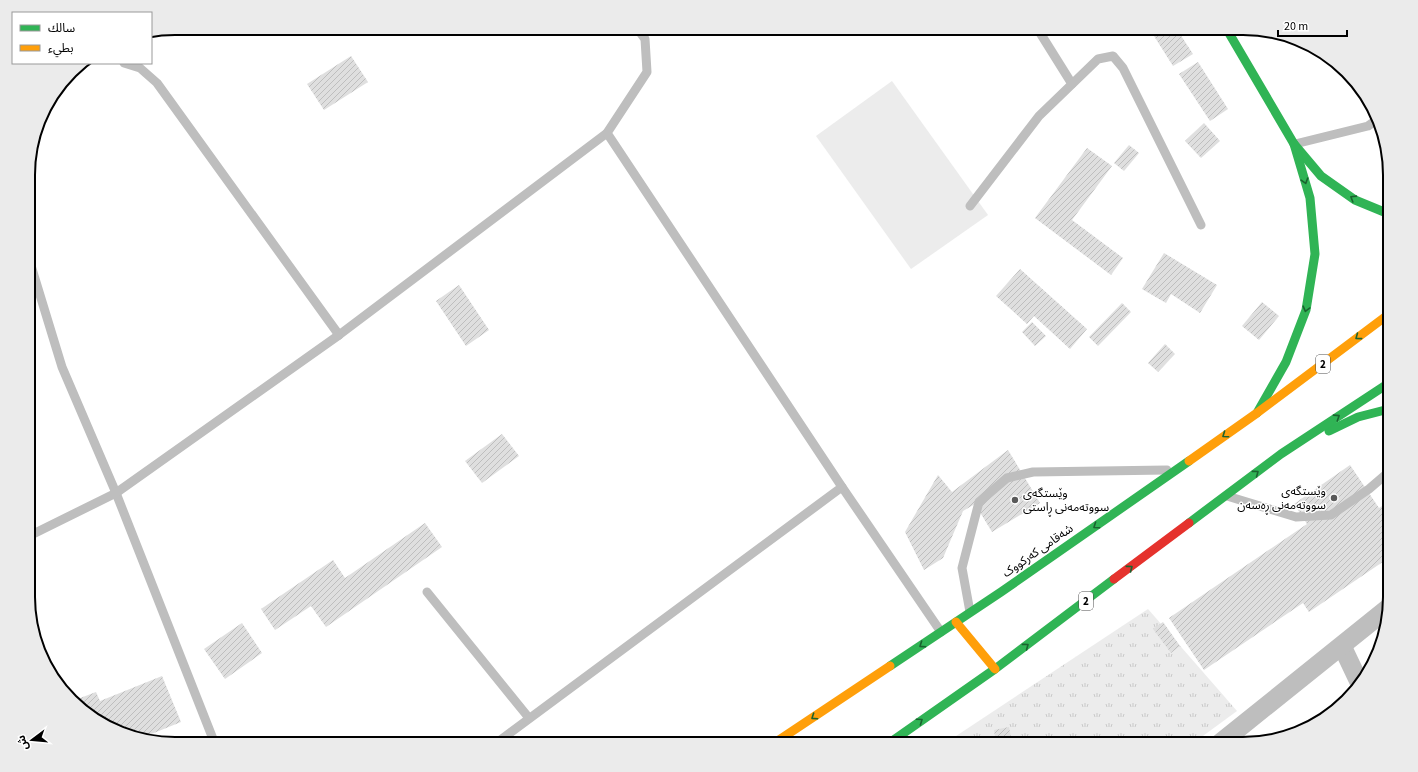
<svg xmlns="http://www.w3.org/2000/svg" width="1418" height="772" font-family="'Source Sans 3','Noto Sans Arabic',sans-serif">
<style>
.park{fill:url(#park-tufts)}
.pitch{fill:#ececec}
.building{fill:url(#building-hatch)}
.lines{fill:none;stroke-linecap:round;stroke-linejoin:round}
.lane{stroke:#bebebe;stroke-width:9}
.street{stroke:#bebebe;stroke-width:19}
.fast{stroke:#30b455;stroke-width:9}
.slow{stroke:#ff9f0a;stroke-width:9}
.jam{stroke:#e5322d;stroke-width:9}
.oneway{stroke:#1a632f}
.poi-dot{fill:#595959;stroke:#fff;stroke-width:1.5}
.labels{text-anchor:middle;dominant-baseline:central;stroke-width:3;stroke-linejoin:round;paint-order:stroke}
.shield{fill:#fff;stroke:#4c4c4c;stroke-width:1}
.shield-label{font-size:11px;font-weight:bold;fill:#000}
.poi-label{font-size:12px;fill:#000;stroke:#fff;text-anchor:end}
.street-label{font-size:12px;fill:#000;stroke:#fff}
.rim{fill:none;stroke:#000;stroke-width:2}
</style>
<defs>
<pattern id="park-tufts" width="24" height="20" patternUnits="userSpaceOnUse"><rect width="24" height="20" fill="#ececec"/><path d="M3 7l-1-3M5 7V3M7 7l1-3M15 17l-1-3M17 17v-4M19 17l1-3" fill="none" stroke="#c9c9c9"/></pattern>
<pattern id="building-hatch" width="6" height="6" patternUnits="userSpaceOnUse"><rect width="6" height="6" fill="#dfdfdf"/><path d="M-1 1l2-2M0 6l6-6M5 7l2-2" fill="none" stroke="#bebebe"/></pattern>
</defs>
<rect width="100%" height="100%" fill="#fff"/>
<polygon class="park" points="1148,609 1237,711 1192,744 944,744"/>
<polygon class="pitch" points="892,81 988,215 911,269 816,136"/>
<g class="building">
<polygon points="1167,28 1176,28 1193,54 1173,66 1154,36"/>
<polygon points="351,56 368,82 324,110 307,84"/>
<polygon points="1198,62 1228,109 1210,121 1179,74"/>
<polygon points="1204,123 1220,141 1201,158 1185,141"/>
<polygon points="1129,145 1139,153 1124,171 1114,163"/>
<polygon points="1087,148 1112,166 1072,220 1123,258 1111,275 1035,218"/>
<polygon points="1164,253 1217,285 1200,313 1171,294 1166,303 1142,289"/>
<polygon points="1020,269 1087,329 1070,349 1034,316 1027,324 996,296"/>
<polygon points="459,285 489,330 466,346 436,301"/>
<polygon points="1262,302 1279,316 1259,340 1242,326"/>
<polygon points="1122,303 1131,312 1098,346 1089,337"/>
<polygon points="1032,322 1046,336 1035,346 1022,332"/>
<polygon points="1165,344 1175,354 1158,372 1148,363"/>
<polygon points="502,434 519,456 482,483 465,461"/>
<polygon points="1008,450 1040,503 992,532 975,504 963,511 943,558 924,570 905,532 938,475 952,492"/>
<polygon points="1350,465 1379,508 1390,501 1390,557 1309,612 1303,603 1204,670 1169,618 1307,524 1294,504"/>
<polygon points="425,523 442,547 326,627 311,606 275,630 261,609 333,560 345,578"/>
<polygon points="1163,622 1180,646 1171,653 1153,629"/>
<polygon points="242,623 262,653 225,679 204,649"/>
<polygon points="162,676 181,722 144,737 110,729 75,700 96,692 100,701"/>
<polygon points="1009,727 1012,743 996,744 994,730"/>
<polygon points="951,737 955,744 942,744"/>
</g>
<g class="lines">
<g class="lane">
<polyline points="1037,28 1072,84"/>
<polyline points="124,63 140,68 157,83 339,335"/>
<polyline points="1295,144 1368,126 1375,121"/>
<polyline points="970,206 1039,116 1098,59 1113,56 1123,68 1201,225"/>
<polyline points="29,259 62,367 116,493 215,744"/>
<polyline points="842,487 941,632"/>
<polyline points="1227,496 1296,517 1331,515 1369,489 1390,471"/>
<polyline points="29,536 116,493 339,335 607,133"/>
<polyline points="427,592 529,718"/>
<polyline points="970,612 962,568 979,502 1007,478 1033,472 1167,470"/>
<polyline points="495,744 842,487 607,133 647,72 645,39 637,28"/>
</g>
<g class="street">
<polyline points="1342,646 1360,684"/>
<polyline points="1219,744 1387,609"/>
</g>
<g class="fast">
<polyline points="1226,28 1294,144 1321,176 1355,200 1389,214"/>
<polyline points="1257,413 1286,362 1306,310 1315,254 1310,198 1294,144"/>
<polyline points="1329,431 1358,417 1389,409"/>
<polyline points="1189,523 1281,454 1389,383"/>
<polyline points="890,666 1001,592 1189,461"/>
<polyline points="888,744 995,669 1114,579"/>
</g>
<g class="slow">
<polyline points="1189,461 1257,413 1389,314"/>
<polyline points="956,622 995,669"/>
<polyline points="773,744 890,666"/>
</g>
<polyline class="jam" points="1114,579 1189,523"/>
</g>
<defs><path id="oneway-chevron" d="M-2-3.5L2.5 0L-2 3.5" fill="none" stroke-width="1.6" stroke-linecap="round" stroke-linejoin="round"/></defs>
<g class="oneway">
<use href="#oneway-chevron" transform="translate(1305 181) rotate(73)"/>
<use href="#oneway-chevron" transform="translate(1353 198) rotate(-148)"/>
<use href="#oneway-chevron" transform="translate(1306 309) rotate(105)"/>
<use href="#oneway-chevron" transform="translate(1358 337) rotate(143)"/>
<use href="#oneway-chevron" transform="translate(1337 417) rotate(-33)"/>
<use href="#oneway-chevron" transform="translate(1225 435) rotate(145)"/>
<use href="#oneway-chevron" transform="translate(1256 473) rotate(-37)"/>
<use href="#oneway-chevron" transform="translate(1096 526) rotate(145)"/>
<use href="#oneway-chevron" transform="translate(1130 568) rotate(-37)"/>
<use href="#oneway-chevron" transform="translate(922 645) rotate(146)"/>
<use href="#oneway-chevron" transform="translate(1026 646) rotate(-37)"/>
<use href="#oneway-chevron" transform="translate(814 717) rotate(146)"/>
<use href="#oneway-chevron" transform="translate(920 721) rotate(-35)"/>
</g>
<g class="poi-dot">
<circle cx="1334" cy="498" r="4"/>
<circle cx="1015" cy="500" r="4"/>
</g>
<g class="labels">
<g class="shield">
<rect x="1316" y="355" width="14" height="18" rx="3"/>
<rect x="1079" y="592" width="14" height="18" rx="3"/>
</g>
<g class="shield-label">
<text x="1323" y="364">2</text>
<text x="1086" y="601">2</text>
</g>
<g class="poi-label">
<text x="1326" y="491">وێستگەی<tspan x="1326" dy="14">سووتەمەنی ڕەسەن</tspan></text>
<text x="1023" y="493" text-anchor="start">وێستگەی<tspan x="1023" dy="14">سووتەمەنی ڕاستی</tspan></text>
</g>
<g class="street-label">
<text transform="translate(1038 551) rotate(-35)">شەقامی کەرکووک</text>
</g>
</g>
<path d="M0 0H1418V772H0ZM175 35H1243A140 140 0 0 1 1383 175V597A140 140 0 0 1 1243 737H175A140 140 0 0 1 35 597V175A140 140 0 0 1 175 35Z" fill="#ebebeb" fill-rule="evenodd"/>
<path class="rim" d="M175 35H1243A140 140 0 0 1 1383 175V597A140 140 0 0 1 1243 737H175A140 140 0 0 1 35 597V175A140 140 0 0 1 175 35Z"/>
<rect x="12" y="12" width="140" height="52" fill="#ffffff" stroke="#999999"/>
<rect x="20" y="25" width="20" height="6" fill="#30b455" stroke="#999999"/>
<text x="48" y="32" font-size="12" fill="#000000">سالك</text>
<rect x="20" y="45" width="20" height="6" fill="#ff9f0a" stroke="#999999"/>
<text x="48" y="52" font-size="12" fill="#000000">بطيء</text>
<g transform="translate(32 740) rotate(254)" stroke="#ffffff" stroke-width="3" paint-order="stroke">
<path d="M0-3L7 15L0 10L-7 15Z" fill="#000000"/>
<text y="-6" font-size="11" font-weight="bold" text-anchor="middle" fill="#000000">ش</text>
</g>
<path d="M1278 30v6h69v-6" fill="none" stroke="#000000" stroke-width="2"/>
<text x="1284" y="30" font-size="12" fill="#000000" stroke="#ffffff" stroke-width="3" paint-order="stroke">20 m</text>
</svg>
